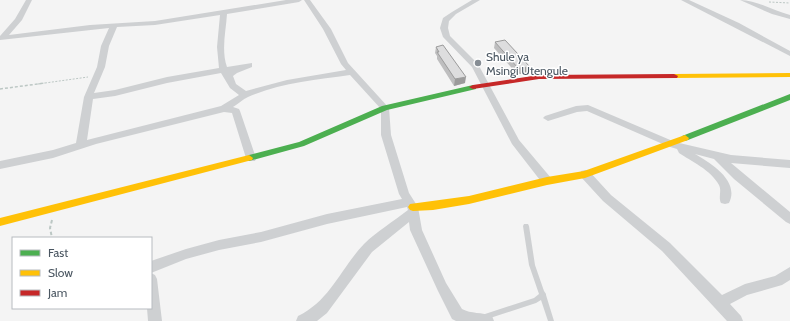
<svg xmlns="http://www.w3.org/2000/svg" width="790" height="321" font-family="Cabin,sans-serif">
<style>
.lines{fill:none;stroke-linecap:round;stroke-linejoin:round}
.path-far2{stroke:#bcc7c4;stroke-width:1;stroke-dasharray:2 1.5;stroke-linecap:butt}
.path-far1{stroke:#bcc7c4;stroke-width:1.5;stroke-dasharray:3 2;stroke-linecap:butt}
.path{stroke:#bcc7c4;stroke-width:2;stroke-dasharray:3.5 2.5;stroke-linecap:butt}
.lane{fill:#ced0d2;fill-rule:evenodd}
.street{fill:#ced0d2;fill-rule:evenodd}
.fast{fill:#4caf50;fill-rule:evenodd}
.slow{fill:#ffc107;fill-rule:evenodd}
.jam{fill:#c62828;fill-rule:evenodd}
.wall{fill:#bebebf}
.shaded-wall{fill:#9b9b9b}
.building{fill:#ddddde;stroke:#9b9b9b}
.poi-dot{fill:#868d94;stroke:#fff;stroke-width:1.5}
.labels{text-anchor:middle;dominant-baseline:central;stroke-width:3;stroke-linejoin:round;paint-order:stroke}
.far-poi-label{font-size:12px;fill:#4a5661;stroke:#fff;text-anchor:start}
</style>
<rect width="100%" height="100%" fill="#f4f4f4"/>
<g class="lines">
<g class="path-far2">
<polyline points="769,2 790,3"/>
<polyline points="38,84 88,77"/>
</g>
<polyline class="path-far1" points="0,89 45,83"/>
<polyline class="path" points="52,220 50,228 52,238"/>
<polygon class="lane" points="524,224 528,224 529,226 535,265 544,291 546,294 546,295 554,321 548,321 541,300 536,303 484,320 482,319 481,317 482,315 534,298 539,294 529,265 523,226"/>
<g class="street">
<path d="M26 0H32L22 20 9 35 90 25 155 21 286 0H302L299 2 227 14C226 31 221 50 227 67L252 63V67L237 73 233 76 236 84 246 91 287 80 346 70 341 64 323 29 304 0H310L331 29 348 63 389 108 391 135 409 193 418 207 422 230 446 283 462 309C471 314 482 312 492 316L494 321H456L452 319 438 291 410 230 409 222 372 252 327 313 317 321H296L298 316C330 301 341 268 364 244 377 231 393 222 408 210L407 207 327 224 261 242 219 250 186 259 151 273V261L186 249 219 240 261 232 327 214 402 199 399 194 381 135V109L350 75C316 80 279 83 248 97 243 99 238 104 233 107L239 109 240 111 256 158 255 161H247L246 158 232 113 224 112 96 144 53 158 0 169V161L53 150 76 143 84 97 97 67 101 46 109 28 0 40V36L15 19ZM220 15 217 47 219 68 167 77 115 90 94 93 105 67 109 46 117 27 155 25ZM221 73 230 88 239 95 221 106 87 140 93 99 115 96 167 83Z"/>
<polygon points="472,0 480,0 456,14 449,21 448,28 450,36 478,64 519,140 551,178 552,181 551,184 543,184 512,144 472,67 443,37 440,28 443,18 452,12"/>
<polygon points="681,0 689,0 739,23 790,51 790,56"/>
<path d="M740 0C757 0 773 11 790 15V19L772 14Z"/>
<path d="M588 105 675 142 731 155 790 160V168L731 163 790 212V224L786 222 734 179 714 159 695 154C711 163 740 181 729 203L725 204 721 203C718 197 722 191 719 185 711 170 691 161 679 153L677 149 667 146 665 145 587 111 577 112 548 121 543 118 545 116 576 106Z"/>
<polygon points="585,170 589,171 611,195 670,243 722,295 745,284 775,276 790,267 790,280 782,285 747,295 730,304 741,316 743,321 727,321 662,251 603,201 581,177 580,174 581,171"/>
<polygon points="151,273 155,275 157,279 162,321 148,321 147,308 151,308"/>
</g>
<g class="fast">
<polygon points="473,85 476,85 476,89 387,110 304,146 249,161 245,158 249,155 299,142 382,106"/>
<polygon points="790,94 790,100 688,140 685,141 681,138 682,136"/>
</g>
<g class="slow">
<polygon points="790,73 790,77 674,78 670,76 674,74"/>
<polygon points="685,135 689,138 688,140 585,178 547,185 469,204 433,210 413,211 410,210 408,207 410,204 469,196 547,177 584,171"/>
<polygon points="249,155 253,158 252,160 0,226 0,218"/>
</g>
<polygon class="jam" points="674,74 678,76 677,78 539,79 473,89 469,87 473,85 539,75"/>
</g>
<g class="wall">
<polygon points="495,42 530,67 528,73 517,74 494,48"/>
<polygon points="436,47 465,83 454,86 437,59 437,56 435,53"/>
</g>
<g class="shaded-wall">
<polygon points="530,67 528,73 517,74 518,68"/>
<polygon points="466,77 465,83 454,86 455,79"/>
</g>
<g class="building">
<polygon points="505,40 530,67 518,68 495,42"/>
<polygon points="443,45 466,77 455,79 437,52 439,52 436,47"/>
</g>
<circle class="poi-dot" cx="478" cy="63" r="4"/>
<g class="labels">
<g class="far-poi-label">
<text x="486" y="56">Shule ya<tspan x="486" dy="14">Msingi Utengule</tspan></text>
</g>
</g>
<rect x="12" y="237" width="140" height="72" fill="#ffffff" stroke="#b7bbc0"/>
<rect x="20" y="250" width="20" height="6" fill="#4caf50" stroke="#b7bbc0"/>
<text x="48" y="257" font-size="12" fill="#4a5661">Fast</text>
<rect x="20" y="270" width="20" height="6" fill="#ffc107" stroke="#b7bbc0"/>
<text x="48" y="277" font-size="12" fill="#4a5661">Slow</text>
<rect x="20" y="290" width="20" height="6" fill="#c62828" stroke="#b7bbc0"/>
<text x="48" y="297" font-size="12" fill="#4a5661">Jam</text>
</svg>
